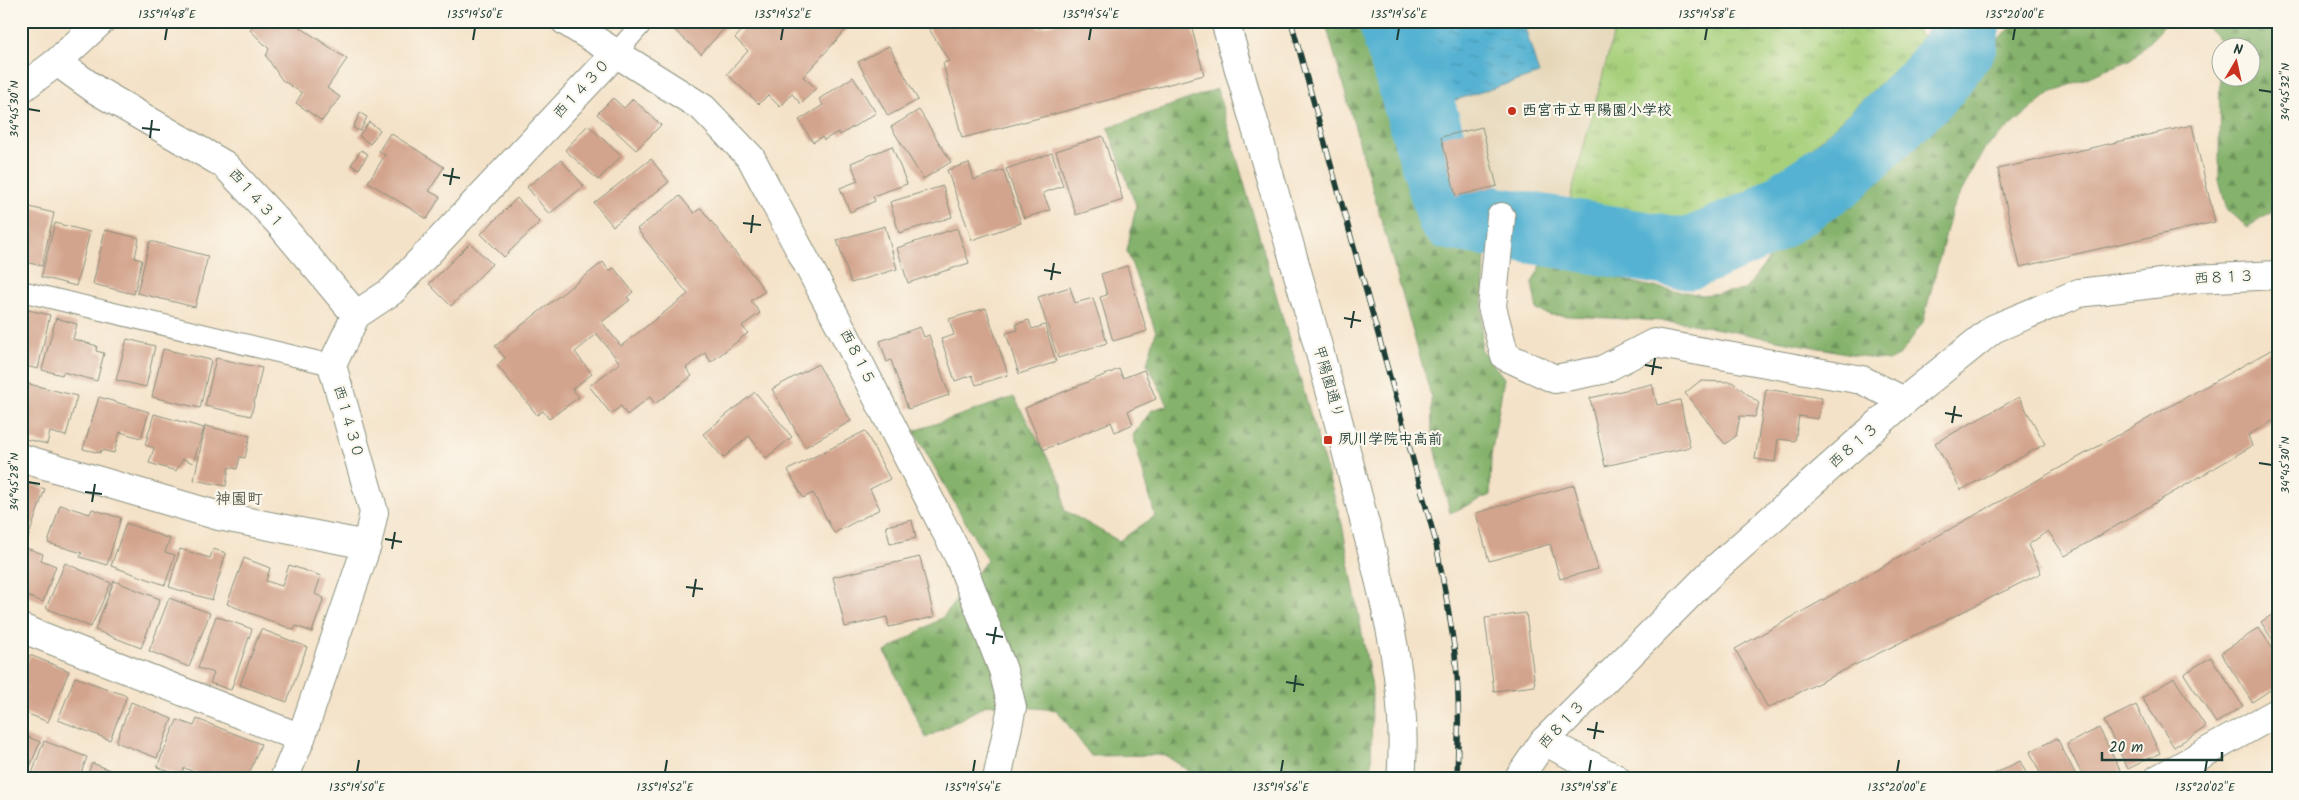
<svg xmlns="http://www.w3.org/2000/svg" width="2299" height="800" font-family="Kalam,'Klee One',sans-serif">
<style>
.built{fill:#e5d6b7}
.forest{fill:url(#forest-firs);stroke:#527850;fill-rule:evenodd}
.park{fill:url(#park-tufts);stroke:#638658}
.water{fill:url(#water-ripples);stroke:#3a7883}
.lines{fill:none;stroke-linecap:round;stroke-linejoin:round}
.river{stroke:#54b2d2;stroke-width:71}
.building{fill:#d3a48d}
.lane-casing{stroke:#8a907e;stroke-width:22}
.street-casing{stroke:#8a907e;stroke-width:30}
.secondary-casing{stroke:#8a907e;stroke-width:30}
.lane{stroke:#fff;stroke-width:20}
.street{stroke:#fff;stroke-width:28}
.secondary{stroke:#fff;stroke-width:28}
.rail-casing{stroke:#1f3d34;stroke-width:5.5}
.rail{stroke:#fbf7ec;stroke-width:4;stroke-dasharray:11;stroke-linecap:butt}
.ticks{fill:none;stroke:#1f3d34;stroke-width:2}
.poi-dot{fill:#c8321e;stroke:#fbf7ec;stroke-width:2}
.labels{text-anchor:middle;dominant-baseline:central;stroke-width:4.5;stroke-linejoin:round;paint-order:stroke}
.street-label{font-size:15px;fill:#1f3d34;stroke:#fbf7ec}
.poi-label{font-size:15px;font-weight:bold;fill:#1f3d34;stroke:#fbf7ec;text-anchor:start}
.neighbourhood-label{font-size:16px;font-weight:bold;fill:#5e6153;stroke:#fbf7ec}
.neatline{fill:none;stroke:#1f3d34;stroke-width:2}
.ticks-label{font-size:12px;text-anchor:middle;fill:#1f3d34}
</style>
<defs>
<pattern id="forest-firs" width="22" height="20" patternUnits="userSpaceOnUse" patternTransform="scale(1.25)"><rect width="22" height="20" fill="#85b26c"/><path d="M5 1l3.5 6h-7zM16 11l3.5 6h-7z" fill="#6c925a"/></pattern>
<pattern id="park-tufts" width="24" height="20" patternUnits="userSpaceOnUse" patternTransform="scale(1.25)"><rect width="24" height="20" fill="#a7d07c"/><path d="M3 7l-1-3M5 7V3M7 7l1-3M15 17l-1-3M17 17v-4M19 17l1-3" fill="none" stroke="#87aa66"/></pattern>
<pattern id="water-ripples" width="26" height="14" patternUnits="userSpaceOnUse" patternTransform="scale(1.25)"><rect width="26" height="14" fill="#54b2d2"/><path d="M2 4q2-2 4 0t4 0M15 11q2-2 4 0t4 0" fill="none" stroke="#4592ab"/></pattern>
</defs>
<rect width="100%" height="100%" fill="#fbf7ec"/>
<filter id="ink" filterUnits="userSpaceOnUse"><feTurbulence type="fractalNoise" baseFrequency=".02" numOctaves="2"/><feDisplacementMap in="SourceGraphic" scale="10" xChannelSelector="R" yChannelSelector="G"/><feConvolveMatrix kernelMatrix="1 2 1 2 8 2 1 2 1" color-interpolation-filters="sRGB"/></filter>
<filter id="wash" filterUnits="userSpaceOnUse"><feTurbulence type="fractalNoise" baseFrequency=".0096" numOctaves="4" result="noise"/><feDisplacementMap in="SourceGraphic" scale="20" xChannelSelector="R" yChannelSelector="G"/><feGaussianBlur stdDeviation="1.12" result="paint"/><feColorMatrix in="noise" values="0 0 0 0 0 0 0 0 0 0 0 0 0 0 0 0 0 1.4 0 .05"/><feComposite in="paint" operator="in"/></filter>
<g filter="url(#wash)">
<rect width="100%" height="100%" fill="#f4e2c8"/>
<polygon class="built" points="1405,21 1617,21 1568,207 1455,200"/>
<g class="forest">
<polygon points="1325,21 1402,21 1454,205 1487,207 1481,349 1504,378 1491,456 1490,495 1450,513 1432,433 1431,396"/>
<polygon points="2019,21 2166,21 2159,32 2130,60 2050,93 1985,148 1952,209 1923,322 1900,355 1888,361 1682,322 1551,315 1537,310 1532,283 1545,258 1647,286 1703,295 1745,290 1821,191"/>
<path d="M2200 21H2278V152L2273 160 2271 213 2247 227 2227 209 2219 181 2220 40ZM2222 48H2252V78H2222Z"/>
<polygon points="1217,89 1342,524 1372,688 1371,779 1201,779 1165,755 1091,756 1057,710 988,704 926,738 885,652 943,617 987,560 914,431 1014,397 1062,484 1064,510 1119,541 1155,516 1133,435 1152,410 1168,405 1147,363 1156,332 1127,251 1136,205 1108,128"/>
</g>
<polygon class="park" points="1617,21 1909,21 1925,41 1750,206 1707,221 1568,207"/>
<g class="water">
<polygon points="1423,21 1523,21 1539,74 1449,102"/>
<polygon points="1976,21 2008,21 1989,37"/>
</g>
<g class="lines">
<polyline class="river" points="1394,21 1452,215 1689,254 1764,222 1836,174 1932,83 1962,42 1965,21"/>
</g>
<g id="blocks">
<g class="building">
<polygon points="256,21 291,21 347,59 327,88 340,97 322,121 296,103 302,93 282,80 266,56 269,49 250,30"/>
<polygon points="677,21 731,21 701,54 671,27"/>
<polygon points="751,21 854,21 803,77 816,88 801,104 792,94 780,107 768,95 759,104 727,74 748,51 735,38"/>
<polygon points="924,21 1034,21 1038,28 1064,21 1190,21 1204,75 962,138 943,63 949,61"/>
<polygon points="889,46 918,100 888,116 858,62"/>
<polygon points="853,77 876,113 840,135 838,132 824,140 822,137 813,142 799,120 823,105 819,99"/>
<polygon points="613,98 624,108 633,99 661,125 636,150 597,114"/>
<polygon points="919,110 951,162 923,179 891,127"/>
<polygon points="360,113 367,117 360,131 353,128"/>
<polygon points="369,122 380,130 370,144 359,136"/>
<polygon points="588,125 621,156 598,180 565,150"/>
<polygon points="2192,125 2215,222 2020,267 1998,169"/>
<polygon points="1482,127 1497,186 1456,196 1441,137"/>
<polygon points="390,133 444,167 429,191 440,197 427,219 368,182 385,155 379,151"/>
<polygon points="1103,136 1123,200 1076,215 1056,151"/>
<polygon points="892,146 907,184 873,196 875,201 850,212 840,188 858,181 851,163"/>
<polygon points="361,150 368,154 359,169 351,165"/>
<polygon points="1052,153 1063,186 1043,193 1050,210 1024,218 1006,169"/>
<polygon points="651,159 669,182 613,226 594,203"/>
<polygon points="561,160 584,186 549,214 527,187"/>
<polygon points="969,163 974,180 1003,170 1021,223 972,240 947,170"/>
<polygon points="943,186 952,217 899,233 890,202"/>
<polygon points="680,196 694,213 701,208 765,291 751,301 760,313 742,326 748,333 711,362 705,353 686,368 692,376 655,404 650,397 627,415 621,406 611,414 589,386 620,363 597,334 575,352 592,374 572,389 579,397 549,419 543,411 537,415 497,365 505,358 495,346 603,262 609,271 614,268 633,292 627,297 630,300 602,322 621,346 688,294 637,229"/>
<polygon points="517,198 540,222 504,257 481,234"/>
<polygon points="21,205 54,213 42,266 21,261"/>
<polygon points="55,223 90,232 76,286 41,277"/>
<polygon points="885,226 897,269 851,283 837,240"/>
<polygon points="957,228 969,263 908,283 897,248"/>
<polygon points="105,230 139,238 135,258 142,260 134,294 93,284"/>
<polygon points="150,241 208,256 195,307 137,293"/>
<polygon points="470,243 492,264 451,306 429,284"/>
<polygon points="1127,266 1147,331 1113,341 1100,297 1107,295 1101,274"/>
<polygon points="1070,287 1075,303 1093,298 1107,343 1058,358 1038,297"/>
<polygon points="986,308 1008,375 976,385 972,375 955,381 941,339 954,335 949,319"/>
<polygon points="24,309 50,315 38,369 21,365 21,321"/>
<polygon points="56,318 77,324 73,339 97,346 96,351 104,353 97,381 63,372 62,375 42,370"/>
<polygon points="1029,320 1032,329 1045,325 1056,362 1019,374 1006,333 1018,330 1016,324"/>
<polygon points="920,327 924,337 929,335 949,395 908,409 891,360 887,362 880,341"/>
<polygon points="127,339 155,346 146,387 116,380"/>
<polygon points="2278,346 2278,418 2248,435 2252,446 2065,556 2048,531 2028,545 2041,573 1768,708 1735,649"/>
<polygon points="163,349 211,360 200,408 152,397"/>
<polygon points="216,358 262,368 251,416 205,406"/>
<polygon points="818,364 851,421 805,447 772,389"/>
<polygon points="1119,369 1123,378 1144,370 1156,399 1128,411 1133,424 1115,432 1111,422 1043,450 1025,408"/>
<polygon points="1700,381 1732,382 1759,403 1755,417 1740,416 1736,436 1725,444 1685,393"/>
<polygon points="21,382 77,396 66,436 50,432 47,444 21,438"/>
<polygon points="1652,384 1657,405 1680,400 1690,447 1605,466 1590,398"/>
<polygon points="1766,389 1822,398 1818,419 1799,416 1795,441 1778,439 1775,462 1755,459"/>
<polygon points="755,392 792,437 766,458 749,436 723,458 703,434"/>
<polygon points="99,397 149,412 141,438 120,432 114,453 101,450 100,453 83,449"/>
<polygon points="2019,397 2045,444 1961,490 1935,443"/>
<polygon points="154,414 204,428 193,463 183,459 176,471 149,463 154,448 145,445"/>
<polygon points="205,426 250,436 245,458 240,457 237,469 229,467 226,486 194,480"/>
<polygon points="865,431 890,479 870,489 880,509 834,533 813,493 803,498 788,470"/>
<polygon points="21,481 45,489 28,538 21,535"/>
<polygon points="1574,485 1598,569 1560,579 1550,544 1489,561 1476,513"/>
<polygon points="60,505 90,514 92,509 121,518 107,565 80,557 82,553 48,543"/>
<polygon points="912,520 916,538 890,544 886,526"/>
<polygon points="126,523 170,539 165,552 175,555 165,585 111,566"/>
<polygon points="21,546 43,554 41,560 56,566 43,602 21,594"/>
<polygon points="180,549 210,558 213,549 226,553 212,600 169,587"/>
<polygon points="920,557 934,617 889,627 887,617 845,627 833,577"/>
<polygon points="244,558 270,568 266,581 282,586 289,565 321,576 315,594 324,598 312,632 296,626 294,630 227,604"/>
<polygon points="65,563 111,583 91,627 46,608"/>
<polygon points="114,581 160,599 141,648 95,630"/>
<polygon points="169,598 210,613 189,667 149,651"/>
<polygon points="2278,611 2278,648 2261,622"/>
<polygon points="1526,613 1535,686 1494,691 1485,618"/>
<polygon points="216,616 252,629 231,690 210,683 214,673 198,668"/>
<polygon points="2259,628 2278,657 2278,685 2252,702 2221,653"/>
<polygon points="261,629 307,647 287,702 240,685"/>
<polygon points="21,652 26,654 21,665"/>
<polygon points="30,655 69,671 48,722 21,711 21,676"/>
<polygon points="2211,657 2243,706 2216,723 2184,674"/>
<polygon points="75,677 127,696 110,740 58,720"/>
<polygon points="2174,678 2206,727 2174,747 2142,698"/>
<polygon points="131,702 172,719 157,758 116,742"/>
<polygon points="2136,705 2160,753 2128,769 2104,721"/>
<polygon points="197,719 261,744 247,779 204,779 205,776 184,768 181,776 157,767 177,720 194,726"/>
<polygon points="2099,728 2122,774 2111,779 2084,779 2067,744"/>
<polygon points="21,734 40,742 25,779 21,779"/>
<polygon points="2057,738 2078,779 2043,779 2030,752"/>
<polygon points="44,741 87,757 79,779 30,779"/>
<polygon points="2020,761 2029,779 1984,779"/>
<polygon points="92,763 134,779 86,779"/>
</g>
</g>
</g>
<g filter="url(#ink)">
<use href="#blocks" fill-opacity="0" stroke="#8a907e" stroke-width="1"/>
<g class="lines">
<g class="lane-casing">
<g id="lane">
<polyline points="616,53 644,21"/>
<polyline points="21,291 332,365"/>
</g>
</g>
<g class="street-casing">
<g id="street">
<polyline points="101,21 57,62 96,90 225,165 279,223 356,315"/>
<polyline points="21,89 57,62"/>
<polyline points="1501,217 1492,307 1505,356 1555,379 1602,370 1654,343 1862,380 1904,401"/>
<polyline points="21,458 219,516 367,545 374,512 332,365 356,315 392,291 616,53"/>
<polyline points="21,628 301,738 284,779"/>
<polyline points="301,738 367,545"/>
<polyline points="1544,741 1617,779"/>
<polyline points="2158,779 2278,712"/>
</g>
</g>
<g class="secondary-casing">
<g id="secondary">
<polyline points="565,21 703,108 751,158 843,331 959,557 1003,670 1012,707 997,779"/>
<path d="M1225 21C1270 178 1317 335 1357 493 1381 586 1410 682 1401 779"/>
<polyline points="1518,779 1544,741 1714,570 1904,401 1993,329 2079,293 2194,279 2278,275"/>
</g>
</g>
<use href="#lane" class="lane"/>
<use href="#street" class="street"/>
<use href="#secondary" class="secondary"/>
<g class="rail-casing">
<path id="rail" d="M1291 21 1435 539C1443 581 1452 622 1456 664 1460 702 1458 741 1457 779"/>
</g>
<use href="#rail" class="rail"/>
</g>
</g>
<path class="ticks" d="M165 40 167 28M473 40 475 28M781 40 783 28M1089 40 1091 28M1397 40 1399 28M1705 40 1707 28M2013 40 2015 28M2259 90 2272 92M28 109 40 111M142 128 160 130M150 138 152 120M443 175 460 178M450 185 453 168M743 223 761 225M751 233 753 215M1044 270 1061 273M1051 280 1054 263M1344 318 1361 321M1351 328 1354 311M1645 365 1662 368M1652 375 1655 358M1945 413 1962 416M1952 423 1955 406M2259 463 2272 465M28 482 40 484M85 492 102 494M92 502 95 484M385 539 402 542M392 549 395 532M686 587 703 589M693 597 696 579M986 634 1003 637M993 644 996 627M1286 682 1304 685M1294 692 1296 675M1587 729 1604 732M1594 739 1597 722M357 772 359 760M665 772 667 760M973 772 975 760M1281 772 1283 760M1589 772 1591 760M1897 772 1899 760M2205 772 2207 760"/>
<g class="poi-dot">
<circle cx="1512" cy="111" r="5"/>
<rect x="1323" y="435" width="10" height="10" rx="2.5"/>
</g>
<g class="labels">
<g class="street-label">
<text transform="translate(582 89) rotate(-47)">西１４３０</text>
<text transform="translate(256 199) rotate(48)">西１４３１</text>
<text transform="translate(2224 278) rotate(-3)">西８１３</text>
<text transform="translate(857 357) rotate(63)">西８１５</text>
<text transform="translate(1328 382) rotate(74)">甲陽園通り</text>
<text transform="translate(348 422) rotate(74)">西１４３０</text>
<text transform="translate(1854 446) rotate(-41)">西８１３</text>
<text transform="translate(1562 725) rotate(-47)">西８１３</text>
</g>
<g class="poi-label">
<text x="1522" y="111">西宮市立甲陽園小学校</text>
<text x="1338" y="440">夙川学院中高前</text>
</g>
<g class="neighbourhood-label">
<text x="239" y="499">神園町</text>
</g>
</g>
<rect width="2299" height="800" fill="none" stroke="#fbf7ec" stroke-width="55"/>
<g transform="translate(2236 62) rotate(9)"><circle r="24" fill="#fbf7ec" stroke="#a3ada2"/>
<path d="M0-4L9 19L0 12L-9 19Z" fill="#c8321e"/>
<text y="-8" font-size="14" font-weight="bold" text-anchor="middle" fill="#1f3d34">N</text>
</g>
<path d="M2102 752v8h120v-8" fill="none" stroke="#1f3d34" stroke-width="2.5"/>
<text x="2109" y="752" font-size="15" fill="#1f3d34" stroke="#fbf7ec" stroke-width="4" paint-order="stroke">20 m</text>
<rect x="28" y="28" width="2244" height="744" class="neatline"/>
<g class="ticks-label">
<text x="167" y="18">135°19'48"E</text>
<text x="475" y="18">135°19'50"E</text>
<text x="783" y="18">135°19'52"E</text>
<text x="1091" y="18">135°19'54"E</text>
<text x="1399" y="18">135°19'56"E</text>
<text x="1707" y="18">135°19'58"E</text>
<text x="2015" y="18">135°20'00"E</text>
<text transform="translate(2285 92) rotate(-90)" y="4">34°45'32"N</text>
<text transform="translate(14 109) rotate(-90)" y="4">34°45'30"N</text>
<text transform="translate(2285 465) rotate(-90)" y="4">34°45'30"N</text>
<text transform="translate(14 482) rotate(-90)" y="4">34°45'28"N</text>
<text x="357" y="791">135°19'50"E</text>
<text x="665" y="791">135°19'52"E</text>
<text x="973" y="791">135°19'54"E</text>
<text x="1281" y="791">135°19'56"E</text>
<text x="1589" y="791">135°19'58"E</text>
<text x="1897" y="791">135°20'00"E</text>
<text x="2205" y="791">135°20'02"E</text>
</g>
</svg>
